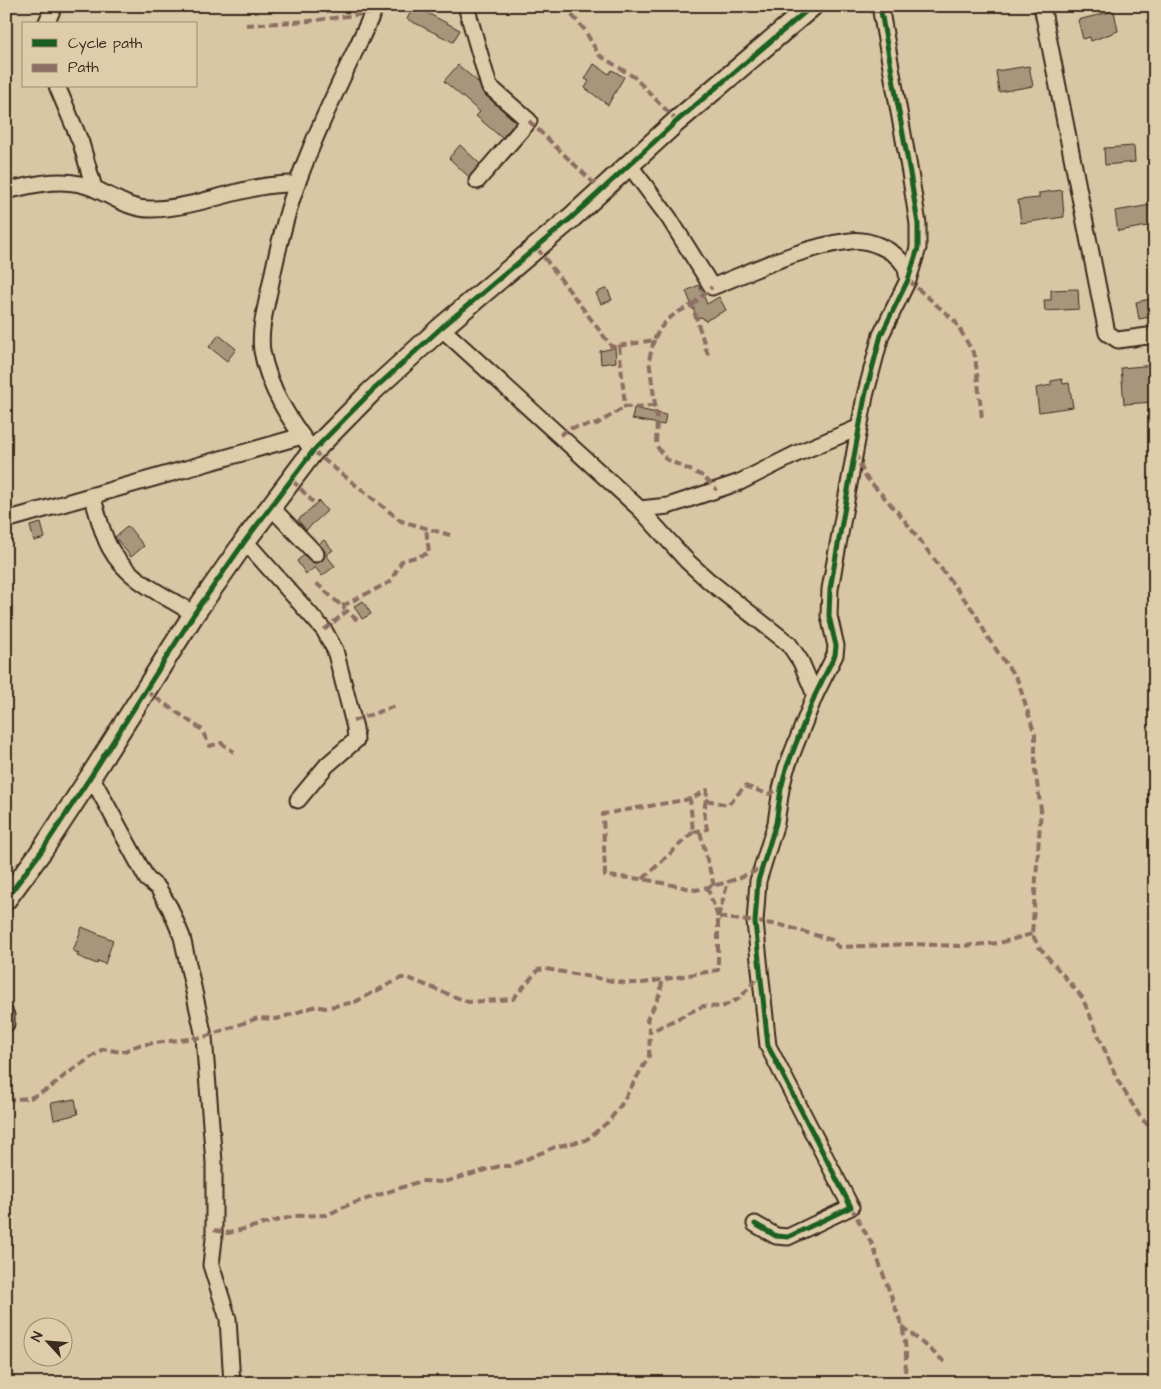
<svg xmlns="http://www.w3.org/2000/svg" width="1161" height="1389" font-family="'Architects Daughter',sans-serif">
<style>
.building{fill:#a8967b;stroke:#3b2a1e}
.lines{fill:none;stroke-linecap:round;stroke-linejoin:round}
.street-casing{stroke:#3b2a1e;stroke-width:19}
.secondary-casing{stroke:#3b2a1e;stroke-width:24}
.street{stroke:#dfccaa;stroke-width:15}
.secondary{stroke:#dfccaa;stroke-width:20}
.quiet{stroke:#8d6e63;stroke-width:4;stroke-dasharray:8 4;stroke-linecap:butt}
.cycleway-casing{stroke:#dfccaa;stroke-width:8}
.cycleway{stroke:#1b5e20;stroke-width:5}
</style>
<rect width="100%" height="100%" fill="#d8c6a4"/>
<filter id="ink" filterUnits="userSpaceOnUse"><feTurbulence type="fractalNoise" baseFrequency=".02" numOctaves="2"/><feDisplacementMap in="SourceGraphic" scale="10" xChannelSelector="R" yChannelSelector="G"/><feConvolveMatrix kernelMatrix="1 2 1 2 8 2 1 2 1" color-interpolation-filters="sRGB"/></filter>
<g filter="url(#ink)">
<g class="building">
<polygon points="414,6 460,30 453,42 407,19"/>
<polygon points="1114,11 1118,31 1091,41 1090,37 1083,39 1078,20"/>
<polygon points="594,64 609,74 612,70 624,77 608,105 585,88 589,81 585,79"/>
<polygon points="458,65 478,82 483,93 516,122 502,138 476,116 480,112 444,81"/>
<polygon points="1029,66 1033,86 999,92 996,71"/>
<polygon points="460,145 480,164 469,177 449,158"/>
<polygon points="1134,146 1135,162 1105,165 1104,148"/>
<polygon points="1062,190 1064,217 1021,223 1018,200 1039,198 1039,193"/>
<polygon points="1151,205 1154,225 1118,231 1115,211"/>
<polygon points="699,285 707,304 719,297 726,310 705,321 702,317 697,318 686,291"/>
<polygon points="607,288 612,300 601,304 596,293"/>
<polygon points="1078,289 1079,309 1045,311 1044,300 1051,300 1051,290"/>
<polygon points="1155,298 1155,316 1139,319 1136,302"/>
<polygon points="219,335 236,349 227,361 209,347"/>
<polygon points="615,348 616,362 601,364 600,351"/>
<polygon points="1155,365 1155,402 1124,404 1121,368"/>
<polygon points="1062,379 1063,384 1069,383 1073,407 1039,412 1036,388 1051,385 1051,381"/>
<polygon points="634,408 666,415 664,425 632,419"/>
<polygon points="319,501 327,511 306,530 298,520"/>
<polygon points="41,523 45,538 34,541 30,526"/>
<polygon points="128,526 144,546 131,557 115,537"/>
<polygon points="324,540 333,550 326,555 335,566 322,576 315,567 306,574 297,561 304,555 313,563 322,561 325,552 319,544"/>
<polygon points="363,601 371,614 362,619 354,606"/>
<polygon points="82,927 113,940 105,964 98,961 97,964 77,956 79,953 73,951"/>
<polygon points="75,1099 78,1114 54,1120 51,1103"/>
</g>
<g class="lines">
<g class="street-casing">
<g id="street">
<polyline points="466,6 489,86 529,121 477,181"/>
<polyline points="1042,6 1107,333 1118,340 1155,335"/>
<polyline points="46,24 54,6"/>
<polyline points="57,86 81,143 94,188"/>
<path d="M630 166 669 218 712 287C757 269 802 247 850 241 868 238 895 250 904 265 907 269 907 276 908 280"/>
<path d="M6 191C36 184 66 176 95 189 114 197 131 210 152 209 202 208 247 182 297 184"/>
<polyline points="441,328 640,509 687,561 709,581 789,644 801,662 815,695"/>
<path d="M313 451C290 421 269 389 262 351 259 330 266 307 270 287 277 252 285 217 297 184 319 123 349 65 376 6"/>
<path d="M92 496C98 513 101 532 110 548 128 581 163 594 194 614"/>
<polyline points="271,507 316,554"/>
<polyline points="640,509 668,506 740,482 798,453 858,428"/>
<polyline points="6,520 302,436"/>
<polyline points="245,541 324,630 335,650 355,728 356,740 327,765 298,800"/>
<polyline points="91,776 147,879 158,888 170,908 182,937 204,1037 214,1162 214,1239 211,1265 228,1319 232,1383"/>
<polyline points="6,1015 6,1024"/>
<polyline points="755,1224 776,1236 788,1237 851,1207 768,1046 755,922 758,881 776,823 781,789 786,769 815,695 835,655 836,646 829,616 830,589 865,396 881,335 908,280 918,248 918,224 910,173 880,6"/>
</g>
</g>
<g class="secondary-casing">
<polyline id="secondary" points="6,899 43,849 91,776 194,614 245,541 313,451 371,392 441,328 570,219 677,121 812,6"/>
</g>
<use href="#street" class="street"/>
<use href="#secondary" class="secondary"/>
<g class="quiet">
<polyline points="564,6 584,29 599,55 634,77 677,121"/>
<polyline points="246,25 309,21 372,13"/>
<polyline points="529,121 601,190"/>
<path d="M537 248 612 347 654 340C664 319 672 315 692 305L709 358"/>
<polyline points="908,280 955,321 975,356 982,418"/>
<polyline points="692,305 712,287"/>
<polyline points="654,340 649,360 657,419 656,445 666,459 703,476 717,490"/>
<polyline points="619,345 625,407 655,406"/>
<polyline points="560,435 571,428 597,424 625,407"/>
<polyline points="313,451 401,521 450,535"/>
<polyline points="855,453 865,476 902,517 975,613 988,638 1018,681 1035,735 1035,770 1041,809 1032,934 1039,947 1082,997 1118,1081 1141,1118 1155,1132"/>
<polyline points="292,480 313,502"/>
<polyline points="316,583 345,609"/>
<polyline points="342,606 390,582 402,561 429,553 426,528"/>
<polyline points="324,630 347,611 357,620"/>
<polyline points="146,691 201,729 210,746 221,743 234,752"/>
<polyline points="353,721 398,705"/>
<polyline points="706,800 728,805 745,786 768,794 781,789"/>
<polyline points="693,832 707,829 704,813 707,790 690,799 603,814 605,876 643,879 696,890 728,882"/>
<polyline points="700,832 714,886"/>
<polyline points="643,879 693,832 690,799"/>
<polyline points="707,887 718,917"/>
<polyline points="718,917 728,882 761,869"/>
<polyline points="662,982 660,994 647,1020 650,1032 703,1006 722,1007 740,998 759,976"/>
<polyline points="6,1100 30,1098 50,1088 64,1076 103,1049 122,1052 139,1045 204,1037 258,1018 277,1019 316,1006 325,1008 355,1002 401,978 408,978 468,1002 513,999 538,970 546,969 625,983 643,983 718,970 718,917 781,925 832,940 838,947 914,944 961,946 999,943 1032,934"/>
<path d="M851 1207 873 1246 902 1326C906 1342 909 1369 901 1383"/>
<polyline points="214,1230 228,1233 295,1216 327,1215 348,1205 421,1181 444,1182 500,1166 510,1166 555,1147 586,1140 608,1122 621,1105 649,1056 650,1032"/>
<polyline points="902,1326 946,1363"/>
</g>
<g class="cycleway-casing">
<g id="cycleway">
<polyline points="6,899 43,849 91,776 194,614 245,541 313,451 371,392 441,328 570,219 677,121 812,6"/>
<polyline points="755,1224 776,1236 788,1237 851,1207 768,1046 755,922 758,881 776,823 781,789 786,769 815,695 835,655 836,646 829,616 830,589 865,396 881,335 908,280 918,248 918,224 910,173 880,6"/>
</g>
</g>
<use href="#cycleway" class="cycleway"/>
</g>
</g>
<rect width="1161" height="1389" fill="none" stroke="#dfccaa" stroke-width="25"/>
<rect x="12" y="12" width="1136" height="1364" fill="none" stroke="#3b2a1e" stroke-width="2" filter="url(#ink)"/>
<rect x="22" y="22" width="175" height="65" fill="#dfccaa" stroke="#9d8b72"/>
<rect x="32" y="39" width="25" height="8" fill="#1b5e20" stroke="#9d8b72"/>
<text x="68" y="48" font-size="15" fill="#3b2a1e">Cycle path</text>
<rect x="32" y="64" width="25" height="8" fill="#8d6e63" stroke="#9d8b72"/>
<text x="68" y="72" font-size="15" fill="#3b2a1e">Path</text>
<g transform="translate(48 1342) rotate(296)"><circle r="24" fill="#dfccaa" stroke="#9d8b72"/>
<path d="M0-4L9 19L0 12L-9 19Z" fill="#3b2a1e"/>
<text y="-8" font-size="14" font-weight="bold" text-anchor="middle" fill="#3b2a1e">N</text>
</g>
</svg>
